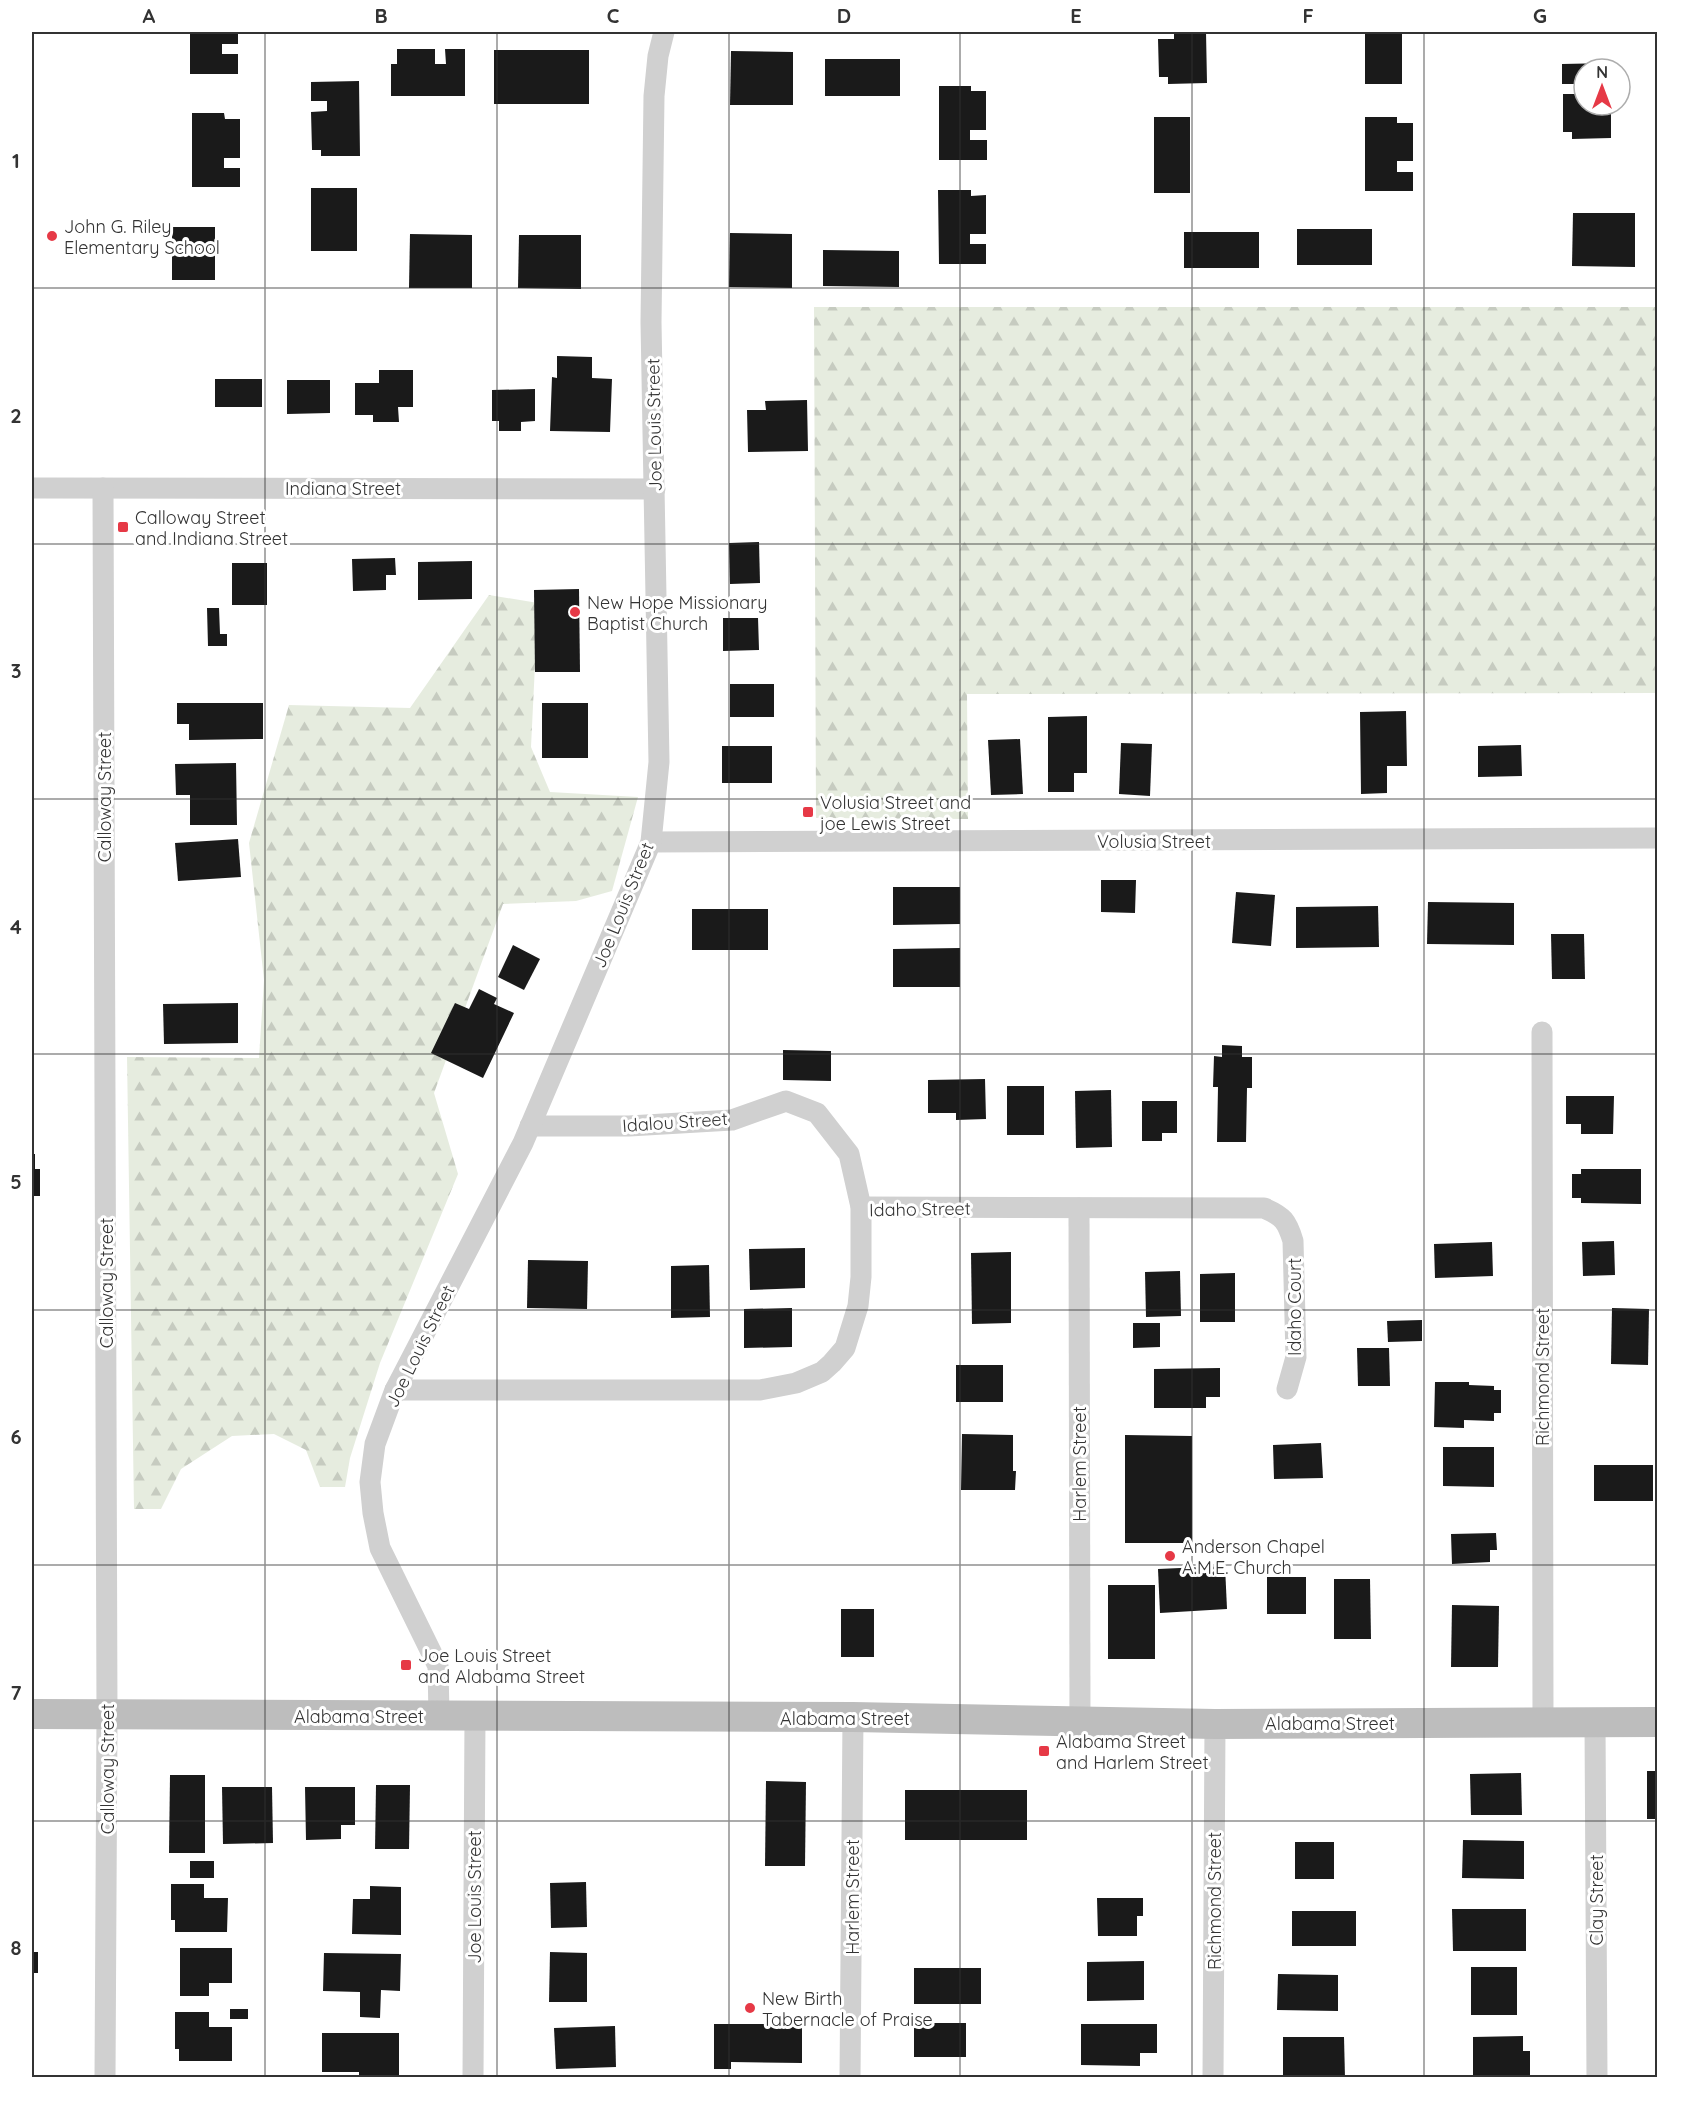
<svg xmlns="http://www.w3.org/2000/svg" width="1689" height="2109" font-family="Quicksand,sans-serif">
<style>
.forest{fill:url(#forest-firs)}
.building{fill:#1a1a1a}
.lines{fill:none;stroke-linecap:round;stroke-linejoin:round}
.street{stroke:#d0d0d0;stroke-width:21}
.secondary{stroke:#bdbdbd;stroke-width:30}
.grid{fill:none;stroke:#333;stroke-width:1.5;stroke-opacity:0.55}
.poi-dot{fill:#e63946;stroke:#fff;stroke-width:2}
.labels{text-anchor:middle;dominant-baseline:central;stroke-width:6;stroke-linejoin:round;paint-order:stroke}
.poi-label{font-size:18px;fill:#333;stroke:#fff;text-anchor:start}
.street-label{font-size:18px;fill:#333;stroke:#fff}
.neatline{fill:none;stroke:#333;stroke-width:2}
.grid-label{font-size:20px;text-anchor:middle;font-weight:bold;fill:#333}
</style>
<defs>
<pattern id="forest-firs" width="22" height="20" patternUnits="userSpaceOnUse" patternTransform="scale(1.5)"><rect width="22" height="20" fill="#e6ecdf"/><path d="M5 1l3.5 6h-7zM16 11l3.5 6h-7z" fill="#c6cbc0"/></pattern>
</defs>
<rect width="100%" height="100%" fill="#fff"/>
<g class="forest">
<polygon points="814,307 1657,307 1657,693 967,694 968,819 816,818"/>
<polygon points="489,595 538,603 531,747 550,792 638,797 612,891 576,901 503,904 434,1093 458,1174 380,1363 350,1458 345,1487 320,1487 306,1450 274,1434 232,1436 181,1469 161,1509 134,1509 127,1057 259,1058 264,980 249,843 289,705 410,708"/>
</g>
<g class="building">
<polygon points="190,32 238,32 238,44 222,44 222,54 238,54 238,74 190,74"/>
<polygon points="1174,32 1206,32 1207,83 1168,84 1168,77 1159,77 1158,39 1174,39"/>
<rect x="1365" y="32" width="37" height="52"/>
<polygon points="397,49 435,49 435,64 446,64 445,49 465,49 465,96 391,96 391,64 397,64"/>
<rect x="494" y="50" width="95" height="54"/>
<polygon points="731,51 793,52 793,105 730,105"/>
<rect x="825" y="59" width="75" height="37"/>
<polygon points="1610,63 1610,69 1584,69 1584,105 1611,105 1611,138 1572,139 1572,132 1563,132 1563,94 1579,94 1578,84 1562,84 1562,64"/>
<polygon points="359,81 360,156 321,156 321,150 312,150 311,112 327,111 327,101 311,101 311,82"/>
<polygon points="939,86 971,86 971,91 986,91 986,130 970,130 970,140 987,140 987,160 939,160"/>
<polygon points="192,113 224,113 225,119 240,119 240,158 224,158 224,168 240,168 240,187 192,187"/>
<rect x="1154" y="117" width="36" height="76"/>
<polygon points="1365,117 1397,117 1397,123 1413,123 1413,161 1397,161 1397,172 1413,172 1413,191 1365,191"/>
<rect x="311" y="188" width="46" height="63"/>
<polygon points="938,190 971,190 971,196 986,195 986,234 970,234 970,244 986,244 986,264 939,264"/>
<polygon points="1573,213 1635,213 1635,267 1572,266"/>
<rect x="172" y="227" width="43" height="53"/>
<rect x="1297" y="229" width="75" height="36"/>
<rect x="1184" y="232" width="75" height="36"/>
<polygon points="730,233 792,234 792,288 729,287"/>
<polygon points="410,234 472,235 472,288 409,288"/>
<polygon points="519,235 581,235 581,289 518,288"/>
<polygon points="823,250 899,251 899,287 823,286"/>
<polygon points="557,356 592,357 592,378 612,379 610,432 550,431 552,377 557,378"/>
<polygon points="379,370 413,370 413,407 398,407 399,422 373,422 373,415 355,415 355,383 379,383"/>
<rect x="215" y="379" width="47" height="28"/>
<polygon points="287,380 330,380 330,413 287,414"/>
<polygon points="535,389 535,421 521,422 521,431 499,431 499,421 492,421 492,390"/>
<polygon points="807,400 808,451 748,452 747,410 766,410 765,401"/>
<polygon points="759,542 760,583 730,584 729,543"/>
<polygon points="395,558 396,575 386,575 386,590 353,591 352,559"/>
<polygon points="472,561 472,599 418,600 418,562"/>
<rect x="232" y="563" width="35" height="42"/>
<polygon points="579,589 580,672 535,672 534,590"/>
<polygon points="207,608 219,608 220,634 227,634 227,646 208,646"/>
<polygon points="723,618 758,618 759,650 723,651"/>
<rect x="730" y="684" width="44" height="33"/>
<polygon points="177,703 263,703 263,739 189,740 189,724 177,724"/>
<rect x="542" y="703" width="46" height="55"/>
<polygon points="1406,711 1407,766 1387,766 1387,793 1361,794 1360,712"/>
<polygon points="1087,716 1087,773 1074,773 1074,792 1048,792 1048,717"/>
<polygon points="1020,739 1023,794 991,795 988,740"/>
<polygon points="1121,743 1152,744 1150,796 1119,794"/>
<polygon points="1521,745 1522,776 1478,777 1478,746"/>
<rect x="722" y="746" width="50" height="37"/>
<polygon points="236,763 237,825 190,825 190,795 176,795 175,764"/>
<polygon points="238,839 241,877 178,881 175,843"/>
<polygon points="1101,880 1136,880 1135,913 1101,912"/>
<polygon points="893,887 960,887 960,924 893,925"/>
<polygon points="1236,892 1275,895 1271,946 1232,943"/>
<polygon points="1428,902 1514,903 1514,945 1427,944"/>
<polygon points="1378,906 1379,947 1296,948 1296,907"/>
<rect x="692" y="909" width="76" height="41"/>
<polygon points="1551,934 1584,934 1585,979 1552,979"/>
<polygon points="513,945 540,959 524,990 498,977"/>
<polygon points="960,948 960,987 893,987 893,949"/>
<polygon points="479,989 497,998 494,1004 514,1013 483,1078 431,1053 455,1003 469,1009"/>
<polygon points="238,1003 238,1043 164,1044 163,1004"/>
<polygon points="1222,1045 1242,1046 1242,1057 1252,1057 1252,1088 1247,1088 1246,1142 1217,1142 1218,1087 1213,1087 1214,1056 1222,1057"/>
<polygon points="783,1050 831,1051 831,1081 783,1080"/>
<polygon points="985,1079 986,1119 956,1120 956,1113 928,1113 928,1080"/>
<rect x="1007" y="1086" width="37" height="49"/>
<polygon points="1111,1090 1112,1147 1076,1148 1075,1091"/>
<polygon points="1566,1096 1614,1096 1613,1134 1581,1134 1581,1124 1566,1124"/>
<polygon points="1142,1101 1177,1101 1177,1133 1162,1133 1162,1141 1142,1141"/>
<polygon points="32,1154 35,1154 35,1169 40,1169 40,1196 32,1196"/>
<polygon points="1581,1169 1641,1169 1641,1204 1581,1203 1581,1198 1572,1198 1572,1174 1581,1174"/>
<polygon points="1614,1241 1615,1275 1583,1276 1582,1242"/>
<polygon points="1492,1242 1493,1276 1435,1278 1434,1244"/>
<polygon points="805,1248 805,1288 750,1290 749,1249"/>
<polygon points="1011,1252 1011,1323 972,1324 971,1253"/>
<polygon points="528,1260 588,1261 587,1309 527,1308"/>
<polygon points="709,1265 710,1317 671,1318 671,1266"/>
<polygon points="1180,1271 1181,1316 1146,1317 1145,1272"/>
<polygon points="1235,1273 1235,1322 1200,1322 1200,1274"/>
<polygon points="792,1308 792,1347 744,1348 744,1309"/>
<polygon points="1612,1308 1649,1309 1648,1365 1611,1364"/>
<polygon points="1422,1320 1422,1341 1388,1342 1387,1321"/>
<polygon points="1133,1323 1160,1323 1160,1347 1133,1348"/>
<polygon points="1357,1348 1389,1348 1390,1386 1358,1386"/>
<rect x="956" y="1365" width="47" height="37"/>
<polygon points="1220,1368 1220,1397 1206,1397 1206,1408 1154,1408 1154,1369"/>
<polygon points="1435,1382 1469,1382 1469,1385 1494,1386 1494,1390 1501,1390 1501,1413 1494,1413 1494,1421 1464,1420 1464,1428 1434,1427"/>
<polygon points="962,1434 1013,1435 1013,1471 1016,1471 1015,1490 961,1490"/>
<polygon points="1125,1435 1192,1436 1192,1543 1125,1543"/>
<polygon points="1321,1443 1323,1478 1274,1479 1273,1445"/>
<polygon points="1443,1447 1494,1447 1494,1487 1443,1486"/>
<rect x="1594" y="1465" width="59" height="36"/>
<polygon points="1496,1533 1497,1550 1490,1550 1490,1562 1452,1564 1451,1534"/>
<polygon points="1225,1566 1227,1609 1160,1613 1158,1569"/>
<rect x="1267" y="1577" width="39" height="37"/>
<polygon points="1334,1579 1370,1579 1371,1639 1334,1639"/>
<rect x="1108" y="1585" width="47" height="74"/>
<polygon points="1452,1605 1499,1606 1498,1667 1451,1667"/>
<rect x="841" y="1609" width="33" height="48"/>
<rect x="1647" y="1771" width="11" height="48"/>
<polygon points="1521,1773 1522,1815 1471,1815 1470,1774"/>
<polygon points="170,1775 205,1775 205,1853 169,1853"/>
<polygon points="766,1781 806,1782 805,1866 765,1866"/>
<polygon points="376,1785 410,1785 409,1849 375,1849"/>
<polygon points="222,1787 272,1787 273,1843 223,1844"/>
<polygon points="305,1787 355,1787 355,1825 341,1825 341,1839 306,1840"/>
<rect x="905" y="1790" width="122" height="50"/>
<polygon points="1463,1840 1524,1841 1524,1879 1462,1878"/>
<rect x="1295" y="1842" width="39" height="37"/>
<rect x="190" y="1861" width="24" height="17"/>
<polygon points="586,1882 587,1927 551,1928 550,1883"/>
<polygon points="171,1884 204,1884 204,1898 228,1898 227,1932 175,1932 175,1920 171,1920"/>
<polygon points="370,1886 401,1887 401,1935 352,1934 353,1899 370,1899"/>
<polygon points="1097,1898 1143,1898 1143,1916 1137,1916 1137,1936 1098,1936"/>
<polygon points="1452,1909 1526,1909 1526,1951 1453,1951"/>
<rect x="1292" y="1911" width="64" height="35"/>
<polygon points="180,1948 232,1948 232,1983 209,1983 209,1996 180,1996"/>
<rect x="32" y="1952" width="6" height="21"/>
<polygon points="550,1952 587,1953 587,2002 549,2002"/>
<polygon points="324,1953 401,1954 400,1991 381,1990 380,2018 360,2017 360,1992 323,1991"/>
<polygon points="1144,1961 1144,2000 1087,2001 1087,1962"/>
<rect x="1471" y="1967" width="46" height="48"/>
<rect x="914" y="1968" width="67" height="36"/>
<polygon points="1278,1974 1338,1975 1338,2011 1277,2010"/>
<rect x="230" y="2009" width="18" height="10"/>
<polygon points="175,2012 209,2012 209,2027 232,2027 232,2061 179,2061 179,2049 175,2049"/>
<rect x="914" y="2023" width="52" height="34"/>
<polygon points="714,2024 802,2024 802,2063 731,2062 731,2069 714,2069"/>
<polygon points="1081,2024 1157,2024 1157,2053 1140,2053 1140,2066 1081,2065"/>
<polygon points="615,2026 616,2067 556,2069 554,2028"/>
<polygon points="322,2033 399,2033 399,2078 359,2078 359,2072 322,2072"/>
<polygon points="1523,2036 1523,2051 1530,2051 1530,2078 1473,2078 1473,2037"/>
<polygon points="1283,2037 1344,2037 1345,2078 1283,2078"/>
<rect x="174" y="2075" width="35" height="3"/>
</g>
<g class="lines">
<g class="street">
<polyline points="32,488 655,489"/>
<polyline points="103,488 107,1714 105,2078"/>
<polyline points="651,842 1658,838"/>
<polyline points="1542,1032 1543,1722"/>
<path d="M861 1207 1264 1208C1283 1216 1287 1221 1293 1241L1296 1357 1287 1389"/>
<polyline points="1079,1208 1080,1720"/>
<polyline points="395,1390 760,1390 796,1383 822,1372 832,1363 845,1348 858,1306 861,1277 861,1207 849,1154 817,1113 786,1101 732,1120 629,1126 530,1126"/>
<polyline points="439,1716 438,1666 380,1548 373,1513 370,1482 375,1444 395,1390 523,1143 651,842 659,762 651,322 654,96 658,56 664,32"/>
<polyline points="1595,1722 1597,2078"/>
<polyline points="473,2078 475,1716"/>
<polyline points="850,2078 853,1717"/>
<polyline points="1213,2078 1215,1724"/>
</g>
<polyline class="secondary" points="32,1714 853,1717 1215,1724 1658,1722"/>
</g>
<path class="grid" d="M265 32V2078M497 32V2078M729 32V2078M960 32V2078M1192 32V2078M1424 32V2078M32 288H1658M32 544H1658M32 799H1658M32 1054H1658M32 1310H1658M32 1565H1658M32 1821H1658"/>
<g class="poi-dot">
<circle cx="52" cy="236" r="6"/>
<rect x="117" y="521" width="12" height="12" rx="3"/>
<circle cx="575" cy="612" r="6"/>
<rect x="802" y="806" width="12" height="12" rx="3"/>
<circle cx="1170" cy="1556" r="6"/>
<rect x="400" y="1659" width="12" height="12" rx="3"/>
<rect x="1038" y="1745" width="12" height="12" rx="3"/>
<circle cx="750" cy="2008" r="6"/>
</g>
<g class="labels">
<g class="poi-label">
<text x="64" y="226">John G. Riley<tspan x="64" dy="21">Elementary School</tspan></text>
<text x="135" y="517">Calloway Street<tspan x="135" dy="21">and Indiana Street</tspan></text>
<text x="587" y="602">New Hope Missionary<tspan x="587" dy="21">Baptist Church</tspan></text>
<text x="820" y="802">Volusia Street and<tspan x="820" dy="21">joe Lewis Street</tspan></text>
<text x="1182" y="1546">Anderson Chapel<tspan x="1182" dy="21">A.M.E. Church</tspan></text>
<text x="418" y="1655">Joe Louis Street<tspan x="418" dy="21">and Alabama Street</tspan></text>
<text x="1056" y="1741">Alabama Street<tspan x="1056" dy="21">and Harlem Street</tspan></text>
<text x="762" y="1998">New Birth<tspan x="762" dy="21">Tabernacle of Praise</tspan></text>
</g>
<g class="street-label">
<text transform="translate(654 425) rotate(-91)">Joe Louis Street</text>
<text x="343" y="488">Indiana Street</text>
<text transform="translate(104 797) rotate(-90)">Calloway Street</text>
<text x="1154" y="841">Volusia Street</text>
<text transform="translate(623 905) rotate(-68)">Joe Louis Street</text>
<text transform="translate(675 1122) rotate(-4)">Idalou Street</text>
<text transform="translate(920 1209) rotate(-1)">Idaho Street</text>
<text transform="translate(106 1283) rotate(-90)">Calloway Street</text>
<text transform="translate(1294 1307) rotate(-90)">Idaho Court</text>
<text transform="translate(420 1346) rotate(-64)">Joe Louis Street</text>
<text transform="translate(1542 1377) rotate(-90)">Richmond Street</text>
<text transform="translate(1079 1464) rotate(-90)">Harlem Street</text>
<text x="359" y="1716">Alabama Street</text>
<text x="845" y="1718">Alabama Street</text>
<text x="1330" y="1723">Alabama Street</text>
<text transform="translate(107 1769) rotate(-90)">Calloway Street</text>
<text transform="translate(474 1897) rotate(-90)">Joe Louis Street</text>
<text transform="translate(852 1897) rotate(-90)">Harlem Street</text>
<text transform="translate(1596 1900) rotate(-90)">Clay Street</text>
<text transform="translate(1214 1901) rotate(-90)">Richmond Street</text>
</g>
</g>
<rect width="1689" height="2109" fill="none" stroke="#ffffff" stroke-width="66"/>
<g transform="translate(1602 87)"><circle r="28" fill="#ffffff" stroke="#adadad" stroke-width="1.5"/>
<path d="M0-4.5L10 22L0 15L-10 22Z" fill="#e63946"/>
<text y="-9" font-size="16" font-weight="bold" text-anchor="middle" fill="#333333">N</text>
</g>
<rect x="33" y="33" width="1623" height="2043" class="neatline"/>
<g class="grid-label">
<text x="149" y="23">A</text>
<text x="381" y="23">B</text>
<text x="613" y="23">C</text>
<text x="844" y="23">D</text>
<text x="1076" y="23">E</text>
<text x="1308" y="23">F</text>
<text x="1540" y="23">G</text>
<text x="16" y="168">1</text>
<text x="16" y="423">2</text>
<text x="16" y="678">3</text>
<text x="16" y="934">4</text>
<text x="16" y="1189">5</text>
<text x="16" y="1444">6</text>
<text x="16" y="1700">7</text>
<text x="16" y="1955">8</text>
</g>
</svg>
